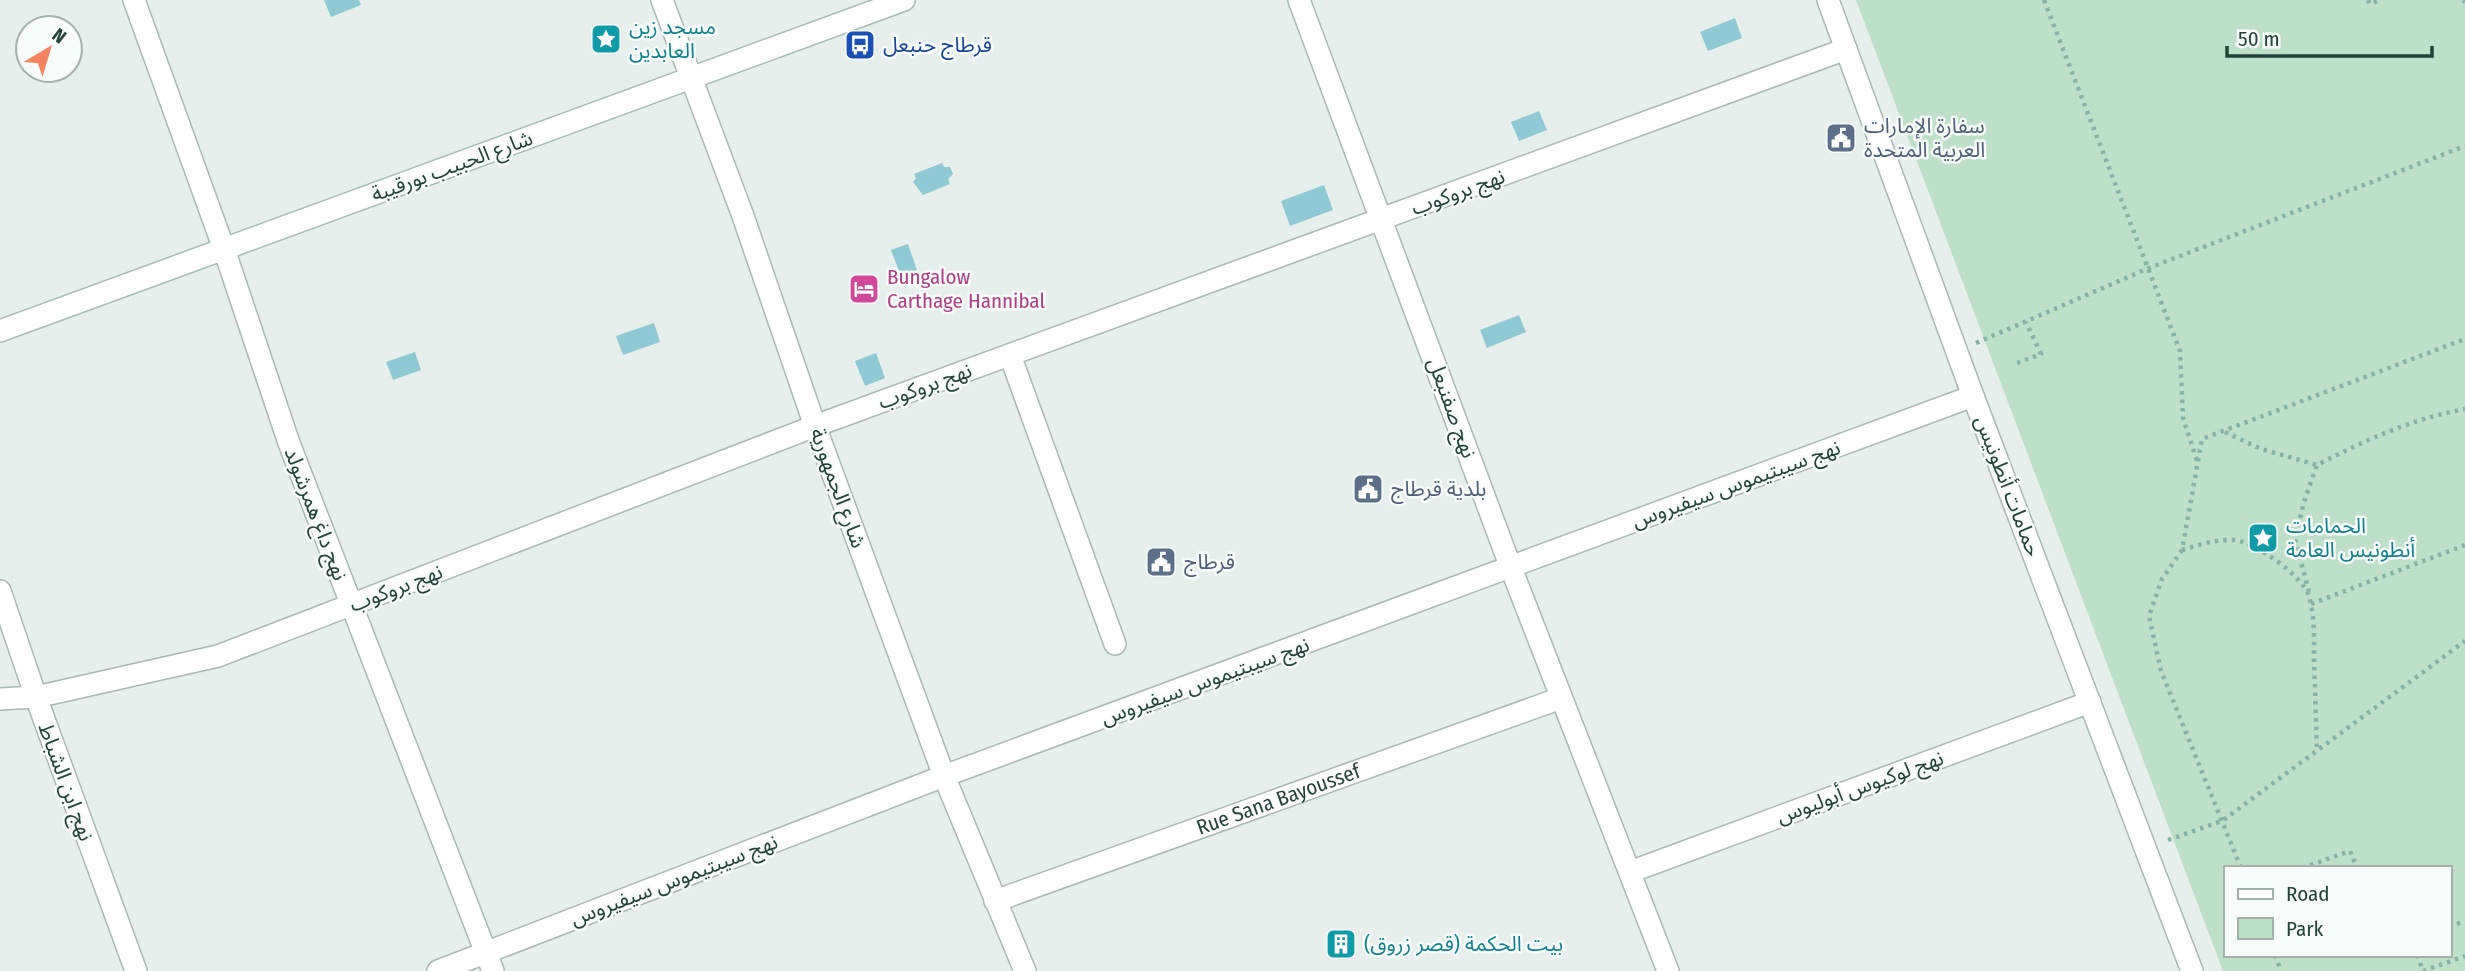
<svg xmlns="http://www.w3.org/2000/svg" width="2465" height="971" font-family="'Fira Sans Condensed','Noto Sans Arabic',sans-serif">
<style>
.green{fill:#bfe0c8;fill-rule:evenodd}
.water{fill:#8ec9d4}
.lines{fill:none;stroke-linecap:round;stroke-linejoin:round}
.minor-casing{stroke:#a8b8b2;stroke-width:24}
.secondary-casing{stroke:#a4bbb3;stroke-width:24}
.path{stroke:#86b3a5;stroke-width:4.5;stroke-dasharray:3.5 5;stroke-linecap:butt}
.minor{stroke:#fff;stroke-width:21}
.secondary{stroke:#fff;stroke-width:21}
.labels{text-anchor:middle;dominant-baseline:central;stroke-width:5;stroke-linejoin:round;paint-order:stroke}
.culture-label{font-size:21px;fill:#0d838f;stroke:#f7fbf9;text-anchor:start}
.transit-label{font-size:21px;fill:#164399;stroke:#f7fbf9;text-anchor:start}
.service-label{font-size:21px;fill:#4e5e75;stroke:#f7fbf9;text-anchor:start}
.street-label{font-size:21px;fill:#24423a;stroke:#f7fbf9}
.hotel-label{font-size:21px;fill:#b23c85;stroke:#f7fbf9;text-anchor:start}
</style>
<rect width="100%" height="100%" fill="#e6efeb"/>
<path class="green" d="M1856 0H2465V971H2223ZM2225 868H2449V955H2225Z"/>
<g class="water">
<polygon points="324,0 359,0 361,5 331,17"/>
<polygon points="1735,18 1742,38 1708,51 1700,32"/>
<polygon points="1539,111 1547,130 1519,141 1511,122"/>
<polygon points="942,163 944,167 950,167 953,174 948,179 950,184 923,195 913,182 916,178 914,174"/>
<polygon points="1324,185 1333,210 1290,226 1281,201"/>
<polygon points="908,244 917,270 901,276 891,250"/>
<polygon points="1519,315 1526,332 1487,348 1480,330"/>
<polygon points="654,323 660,342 623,355 616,336"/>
<polygon points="415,352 421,370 393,380 386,362"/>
<polygon points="876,353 885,378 865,386 855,361"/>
</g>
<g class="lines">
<g class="minor-casing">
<g id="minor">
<polyline points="134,0 224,249 289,443 493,971"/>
<polyline points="662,0 743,216 815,426 944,776 1025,971"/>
<polyline points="1299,0 1511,568 1668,971"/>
<polyline points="1828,0 1973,396 2192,971"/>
<polyline points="1010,355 1115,644"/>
<polyline points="0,591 36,697 136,971"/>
<polyline points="0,699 36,697 218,656 815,426 1846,49"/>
<polyline points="1630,872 2090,702"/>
<path id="s1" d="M995 901 1561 698"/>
<polyline points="438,971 944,776 1973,396"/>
</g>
</g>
<g class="secondary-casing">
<polyline id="secondary" points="0,331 904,0"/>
</g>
<g class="path">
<polyline points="2044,0 2180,351 2183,418 2197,461"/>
<polyline points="2368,0 2370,4 2380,0"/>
<polyline points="2464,0 2465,3"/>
<polyline points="1976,343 2149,268 2465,146"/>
<polyline points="2017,363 2041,354 2026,322"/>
<path d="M2225 432 2261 449 2317 465C2366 440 2411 419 2465 409"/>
<path d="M2182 550C2198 545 2216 539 2234 540 2254 541 2304 577 2309 596 2315 616 2314 639 2314 660 2315 690 2316 721 2317 751"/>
<polyline points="2309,592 2295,539 2304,502 2317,465"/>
<polyline points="2311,604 2465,545"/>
<polyline points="2168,840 2222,821 2465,641"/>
<polyline points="2241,868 2161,671 2149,616 2162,579 2182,550 2202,439 2465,339"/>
<polyline points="2302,868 2350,851 2357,868"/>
<polyline points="2449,927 2465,921"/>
<polyline points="2275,955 2281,971"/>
<polyline points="2417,955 2423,971 2465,956"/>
</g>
<use href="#minor" class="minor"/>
<use href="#secondary" class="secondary"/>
</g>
<defs>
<g id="sight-square" transform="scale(1.575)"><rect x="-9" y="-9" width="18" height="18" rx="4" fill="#0f9aa8" stroke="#f7fbf9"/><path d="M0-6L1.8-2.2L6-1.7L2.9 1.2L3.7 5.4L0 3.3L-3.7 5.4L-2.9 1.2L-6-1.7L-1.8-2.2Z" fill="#fff"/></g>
<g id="bus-square" transform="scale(1.575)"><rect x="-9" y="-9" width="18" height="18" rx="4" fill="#1a4fb4" stroke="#f7fbf9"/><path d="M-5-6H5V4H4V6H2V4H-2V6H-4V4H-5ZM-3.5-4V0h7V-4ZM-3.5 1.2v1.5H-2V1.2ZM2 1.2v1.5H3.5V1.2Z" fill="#fff"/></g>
<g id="civic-square" transform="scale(1.575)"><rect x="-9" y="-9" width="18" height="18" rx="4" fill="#5c6f8a" stroke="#f7fbf9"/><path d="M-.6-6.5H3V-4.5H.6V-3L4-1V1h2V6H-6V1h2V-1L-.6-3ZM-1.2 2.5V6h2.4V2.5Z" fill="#fff"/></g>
<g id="hotel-square" transform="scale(1.575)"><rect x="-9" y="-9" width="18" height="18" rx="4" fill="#d1479c" stroke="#f7fbf9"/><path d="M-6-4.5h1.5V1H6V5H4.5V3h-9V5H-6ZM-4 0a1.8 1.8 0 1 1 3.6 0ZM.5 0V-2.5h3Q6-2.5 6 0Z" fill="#fff"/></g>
<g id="building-square" transform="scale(1.575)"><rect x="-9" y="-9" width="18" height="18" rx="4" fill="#0f9aa8" stroke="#f7fbf9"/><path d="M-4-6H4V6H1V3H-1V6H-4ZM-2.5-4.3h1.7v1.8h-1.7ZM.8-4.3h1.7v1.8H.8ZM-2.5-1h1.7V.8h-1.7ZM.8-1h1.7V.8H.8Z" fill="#fff"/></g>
</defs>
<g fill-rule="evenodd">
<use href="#sight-square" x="606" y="39"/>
<use href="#bus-square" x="860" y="45"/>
<use href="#civic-square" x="1841" y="138"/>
<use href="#hotel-square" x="864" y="289"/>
<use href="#civic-square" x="1368" y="489"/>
<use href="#sight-square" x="2263" y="538"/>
<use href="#civic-square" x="1161" y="562"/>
<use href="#building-square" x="1341" y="944"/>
</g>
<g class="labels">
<g class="culture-label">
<text x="629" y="27">مسجد زين<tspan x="629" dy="24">العابدين</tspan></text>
<text x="2286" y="526">الحمامات<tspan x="2286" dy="24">أنطونيس العامة</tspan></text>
<text x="1364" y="944">بيت الحكمة (قصر زروق)</text>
</g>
<g class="transit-label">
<text x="883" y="45">قرطاج حنبعل</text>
</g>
<g class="service-label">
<text x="1864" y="126">سفارة الإمارات<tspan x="1864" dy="24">العربية المتحدة</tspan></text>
<text x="1391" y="489">بلدية قرطاج</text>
<text x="1184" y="562">قرطاج</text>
</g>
<g class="street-label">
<text transform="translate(452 166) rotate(-20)">شارع الحبيب بورقيبة</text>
<text transform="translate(1458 192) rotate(-20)">نهج بروكوب</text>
<text transform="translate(925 386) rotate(-20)">نهج بروكوب</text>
<text transform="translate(1452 408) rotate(70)">نهج صفنبعل</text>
<text transform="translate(1736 484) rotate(-20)">نهج سيبتيموس سيفيروس</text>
<text transform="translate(2008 486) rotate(69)">حمامات أنطونيس</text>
<text transform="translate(838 488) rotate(70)">شارع الجمهورية</text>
<text transform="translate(316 514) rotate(69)">نهج داغ همرشولد</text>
<text transform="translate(396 588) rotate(-21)">نهج بروكوب</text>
<text transform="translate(1205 681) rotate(-20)">نهج سيبتيموس سيفيروس</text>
<text transform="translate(66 782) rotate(70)">نهج ابن الشباط</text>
<text transform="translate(1860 787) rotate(-20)">نهج لوكيوس أبوليوس</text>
<text stroke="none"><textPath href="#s1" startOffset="301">Rue Sana Bayoussef</textPath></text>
<text transform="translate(674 880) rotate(-21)">نهج سيبتيموس سيفيروس</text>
</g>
<g class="hotel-label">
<text x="887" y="277">Bungalow<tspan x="887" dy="24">Carthage Hannibal</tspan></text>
</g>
</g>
<rect x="2224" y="866" width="228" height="91" fill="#f7fbf9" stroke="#a3b1ad" stroke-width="2"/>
<rect x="2238" y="889" width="35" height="10" fill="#ffffff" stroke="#a3b1ad" stroke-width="2"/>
<text x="2286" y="901" font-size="21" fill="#24423a">Road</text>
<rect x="2238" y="918" width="35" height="21" fill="#bfe0c8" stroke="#a3b1ad" stroke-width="2"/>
<text x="2286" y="936" font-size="21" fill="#24423a">Park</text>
<g transform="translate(49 49) rotate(38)"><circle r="33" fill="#f7fbf9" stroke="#a3b1ad" stroke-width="2"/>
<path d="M0-5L12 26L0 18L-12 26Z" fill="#f4845f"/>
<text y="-10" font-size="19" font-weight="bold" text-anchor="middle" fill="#24423a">N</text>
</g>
<path d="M2227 46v10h205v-10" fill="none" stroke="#24423a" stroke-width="3.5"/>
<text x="2238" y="46" font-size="21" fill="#24423a" stroke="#f7fbf9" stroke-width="5" paint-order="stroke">50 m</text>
</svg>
